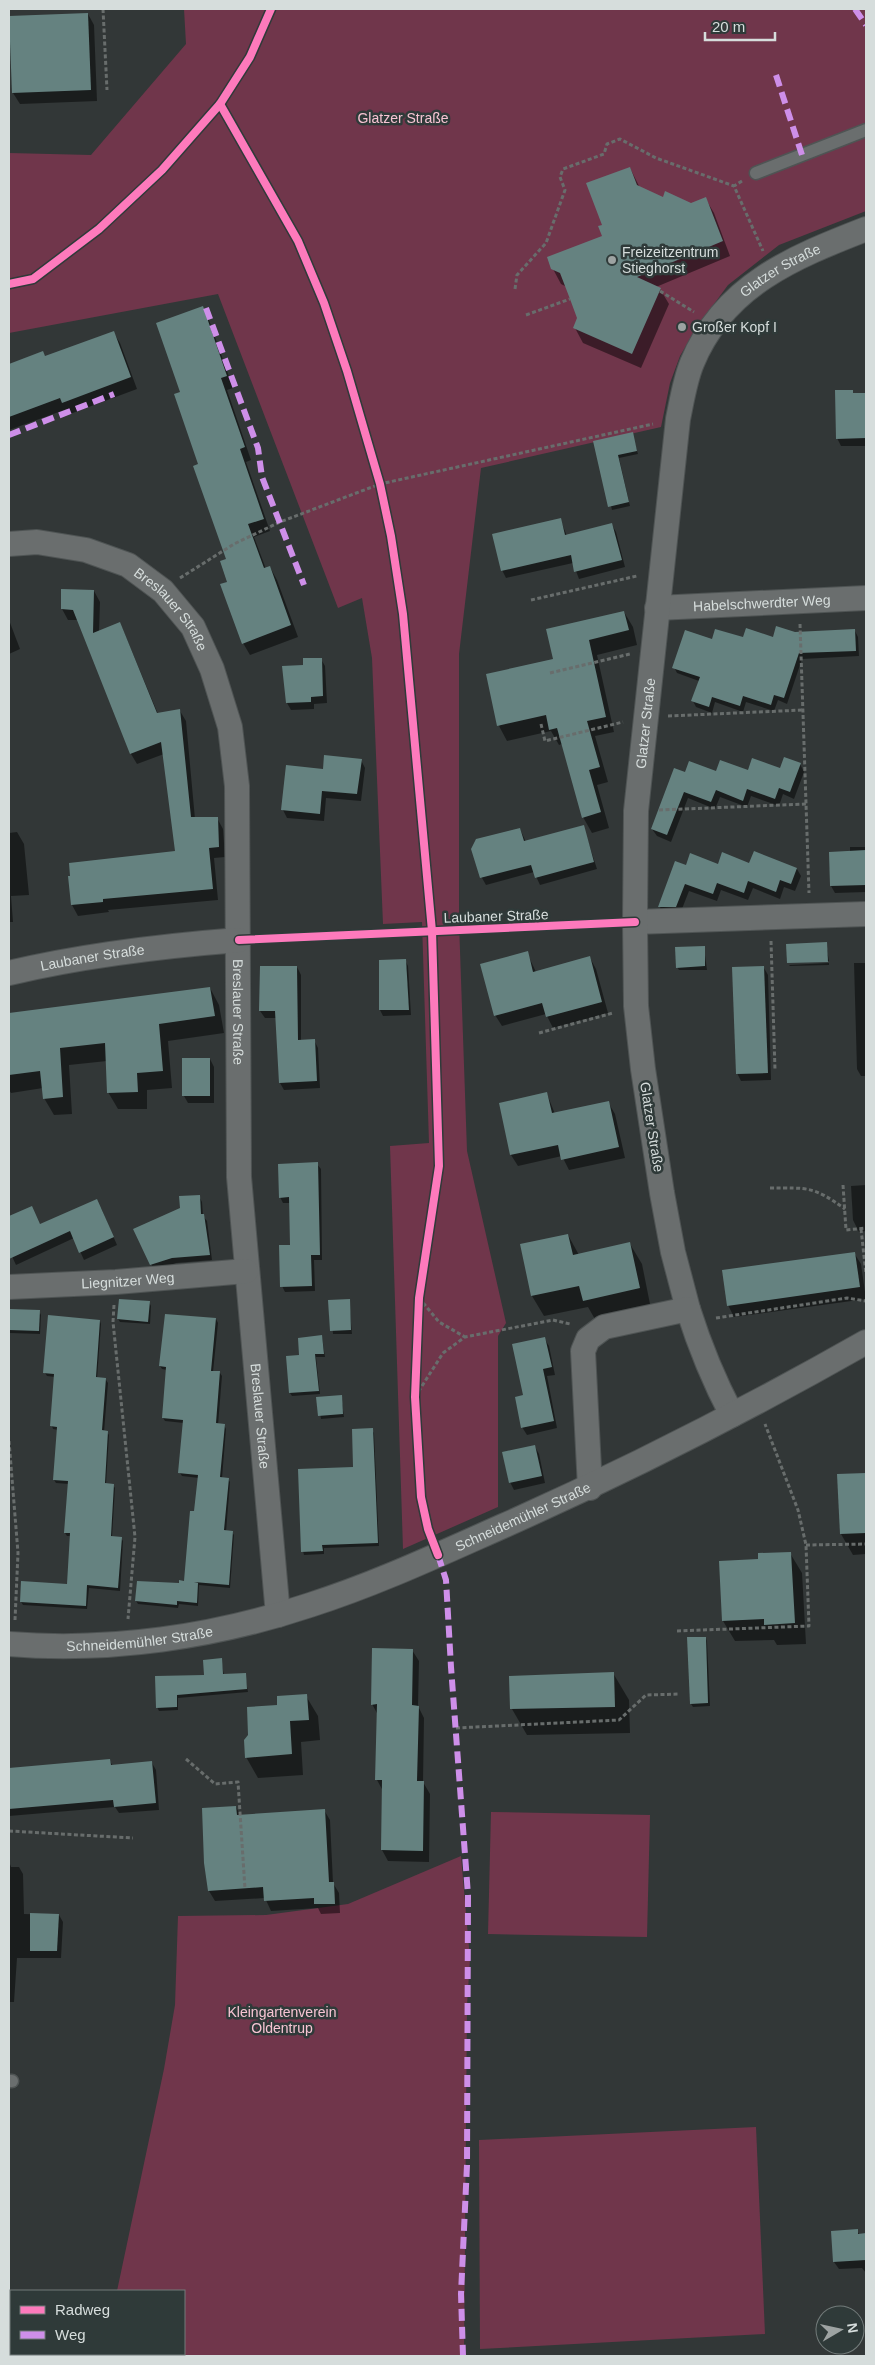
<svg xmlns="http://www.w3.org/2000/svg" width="875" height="2365" font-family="Arial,sans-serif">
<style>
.green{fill:#70364b}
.shadow{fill:#0007}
.building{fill:#658280}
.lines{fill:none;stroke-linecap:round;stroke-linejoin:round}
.service-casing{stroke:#4f5454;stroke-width:15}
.minor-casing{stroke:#4f5454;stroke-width:26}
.path{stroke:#686d6c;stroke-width:3;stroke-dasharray:4 2.5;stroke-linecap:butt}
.service{stroke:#6a6e6e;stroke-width:12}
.minor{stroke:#6a6e6e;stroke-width:24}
.quiet{stroke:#ce8fe9;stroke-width:6;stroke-dasharray:12 6;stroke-linecap:butt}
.cycleway-casing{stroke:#2f3a39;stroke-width:11}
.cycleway{stroke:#fd7abc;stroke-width:8}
.poi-dot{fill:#9da3a2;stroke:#2f3a39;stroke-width:2}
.labels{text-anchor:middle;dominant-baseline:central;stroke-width:5;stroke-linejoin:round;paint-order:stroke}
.park-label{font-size:14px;fill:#f7c4d3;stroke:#2f3a39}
.poi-label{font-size:14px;fill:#d6dddc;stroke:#2f3a39;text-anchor:start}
.street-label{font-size:14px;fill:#d6dddc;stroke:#2f3a39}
</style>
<rect width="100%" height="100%" fill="#323737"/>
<g class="green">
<polygon points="184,9 866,9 866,211 779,245 728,285 697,327 680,356 670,383 661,427 481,468 459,654 459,922 467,1151 506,1323 498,1336 498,1507 403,1549 390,1146 429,1143 422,922 383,924 372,658 362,598 338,608 218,294 9,333 9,153 91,155 186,44"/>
<polygon points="491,1812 650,1815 647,1937 488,1934"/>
<polygon points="461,1856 470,1959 467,2005 464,2356 106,2356 106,2354 184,2354 184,2291 117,2291 164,2069 175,2005 178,1916 266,1915 348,1904"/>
<polygon points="756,2127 765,2334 480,2349 479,2140"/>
</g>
<g class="shadow">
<polygon points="88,14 94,25 97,101 20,104 13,93"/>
<polygon points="630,168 640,188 663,198 691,204 705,198 714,213 730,256 656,287 660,289 669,304 641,368 583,343 575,328 579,318 567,287 561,284 553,269 603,236 604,226"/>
<polygon points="202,308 209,320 233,388 227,390 251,460 246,462 270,531 254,537 266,569 270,567 277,580 298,637 250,655 243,643 228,582 227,560 182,393"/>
<polygon points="113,332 120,343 137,389 70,414 67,409 9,430 9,365 42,352 46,358"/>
<polygon points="852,391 854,395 866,395 866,446 841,446 837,438"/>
<polygon points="632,434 638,454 619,458 630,506 612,510 595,442"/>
<polygon points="560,519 567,536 612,525 616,532 625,567 579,579 573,563 506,578 502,570"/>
<polygon points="94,591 100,602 99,632 120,623 158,714 180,711 186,721 195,819 217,818 223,829 225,857 214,858 218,900 108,910 109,912 78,916 72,905 176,853 164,754 137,764 131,754 78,620 68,620 62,609"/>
<polygon points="624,612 633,627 637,645 597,655 614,732 595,736 608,782 597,785 609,828 592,833 583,817 562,744 559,745 551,731 507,741 499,726 555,660"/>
<polygon points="9,620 20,649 9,654"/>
<polygon points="855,631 858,637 859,656 802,659 787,704 778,700 774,711 746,702 743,712 715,702 712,713 696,707 693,701 699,681 677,673 674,667 713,640 774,639 795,634"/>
<polygon points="865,648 866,648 866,674"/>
<polygon points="321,659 325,666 327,703 314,704 314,709 291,710 287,703 283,667 305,666"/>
<polygon points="361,760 365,768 361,801 326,798 324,821 287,818 283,810 324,771"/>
<polygon points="800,764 804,772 794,799 783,794 779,806 751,796 747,807 720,797 715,809 688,798 671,842 657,836 652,829 686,774 780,770"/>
<polygon points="865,801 866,801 866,824"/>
<polygon points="583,826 597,869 540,885 534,872 486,885 482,878 472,849 520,829 526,842"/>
<polygon points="17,832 24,844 29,895 11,896 13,922 9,922 9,833"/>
<polygon points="850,847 866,847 866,892 835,893 831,886 850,852"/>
<polygon points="676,862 687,866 750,864 797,869 801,876 795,891 784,887 780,899 753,888 748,900 721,890 717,901 689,891 680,914 664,915 660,907"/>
<polygon points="826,944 829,961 788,962"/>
<polygon points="704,948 707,970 679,970 677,967"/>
<polygon points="527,953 536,972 590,958 596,969 608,1013 553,1028 546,1014 502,1026 495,1015"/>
<polygon points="405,960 408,966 411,1015 383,1016 380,1010 381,961"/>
<polygon points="829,963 829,965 790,966 789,965"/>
<polygon points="854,963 866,963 866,1076 861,1076 857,1069"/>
<polygon points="297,967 301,975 301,1041 314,1040 318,1048 320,1088 284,1090 280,1083 276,1018 265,1018 260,1011"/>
<polygon points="764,968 768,975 771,1080 741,1081 737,1073"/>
<polygon points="210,988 219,1005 224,1033 168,1041 172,1088 147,1090 147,1109 118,1109 108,1092 107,1061 69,1065 72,1114 54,1115 44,1098 43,1088 11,1093 9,1090 9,1014"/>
<polygon points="210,1059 214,1067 214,1103 188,1103 184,1096"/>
<polygon points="547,1094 555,1114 608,1102 615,1114 625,1158 569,1170 562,1156 518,1166 511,1155"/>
<polygon points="317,1164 321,1169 322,1260 314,1260 315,1291 285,1292 282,1286 292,1246 290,1203 283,1203 280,1197"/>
<polygon points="866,1185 866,1231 859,1232 853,1220 851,1186"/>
<polygon points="199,1196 202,1202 203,1216 207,1221 212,1260 176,1263 154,1270 135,1230 181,1209"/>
<polygon points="31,1207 40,1225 101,1208 117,1245 84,1260 74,1238 16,1265 9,1250 9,1217"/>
<polygon points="568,1235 579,1255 630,1244 642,1264 651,1309 596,1321 588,1307 544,1316 532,1296 522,1245"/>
<polygon points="854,1253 861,1264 866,1299 734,1317 728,1305"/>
<polygon points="349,1300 352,1334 333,1334 330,1301"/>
<polygon points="149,1302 151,1306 150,1324 120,1322 118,1319"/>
<polygon points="9,1310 39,1311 41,1315 40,1334 10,1333"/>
<polygon points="216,1319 218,1323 213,1372 220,1373 222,1376 218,1425 224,1425 226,1429 222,1478 228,1479 230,1482 226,1532 232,1532 234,1535 230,1588 199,1585 198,1606 179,1604 178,1608 138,1604 136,1601 185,1582 196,1513 199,1478 182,1476 180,1473 184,1423 165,1421 163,1418 167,1370 162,1369 160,1366"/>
<polygon points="100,1321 101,1324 97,1379 106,1380 108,1383 104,1432 107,1432 109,1435 106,1484 113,1485 115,1488 112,1537 121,1538 123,1541 120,1591 89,1588 87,1609 23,1605 21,1602 68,1585 71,1536 67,1536 65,1533 69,1484 56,1483 54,1480 58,1430 53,1429 52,1426 55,1377 47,1376 45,1373"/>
<polygon points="322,1337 325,1357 316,1357 320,1394 292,1396 290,1393 301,1356"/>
<polygon points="544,1338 549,1346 555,1375 547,1376 557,1428 527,1435 522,1427 524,1396"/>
<polygon points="341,1396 344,1417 321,1419 318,1398"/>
<polygon points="372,1430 374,1433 379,1546 324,1548 324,1554 304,1555 303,1551 355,1468"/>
<polygon points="535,1447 539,1454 545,1483 514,1490 510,1482"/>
<polygon points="866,1474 866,1554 853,1555 841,1534 838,1476"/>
<polygon points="790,1553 802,1573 806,1644 777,1645 774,1640 735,1641 723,1621 760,1561"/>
<polygon points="706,1638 707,1641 710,1706 693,1707 691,1704"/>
<polygon points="412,1650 419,1661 418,1706 424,1718 423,1782 430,1794 429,1862 388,1861 382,1850 383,1791 377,1780 378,1715 372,1704"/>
<polygon points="221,1660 224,1675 245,1675 248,1692 178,1698 178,1710 159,1711 157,1707 205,1676"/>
<polygon points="613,1673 629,1700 630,1733 527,1735 512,1709"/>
<polygon points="306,1696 318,1716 320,1740 301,1742 303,1775 258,1778 246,1757 250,1735 279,1707"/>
<polygon points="109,1760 113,1766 152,1763 156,1770 159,1810 119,1813 115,1807 9,1816 9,1769"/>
<polygon points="236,1807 241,1816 324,1810 330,1820 333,1883 339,1893 340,1913 321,1914 318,1908 271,1911 265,1898 215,1901 209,1891"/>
<polygon points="9,1861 11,1867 19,1867 23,1874 24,1914 59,1915 63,1922 61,1958 17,1958 14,2002 9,2002"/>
<polygon points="857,2231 860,2235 866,2235 866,2273 862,2268 839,2269 834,2262"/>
</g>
<g class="building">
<polygon points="88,13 91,90 12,93 9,16"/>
<polygon points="630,167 637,185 663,197 665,191 691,203 706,197 723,241 637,277 661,288 632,354 573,328 577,318 570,299 560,273 551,269 547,257 602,236 598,226 602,225 586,183"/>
<polygon points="203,306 227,376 221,378 245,447 240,449 264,519 248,524 264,568 270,566 291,625 242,644 220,584 227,582 220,561 226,559 193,466 198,464 174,394 180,392 156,323"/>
<polygon points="114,331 131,377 62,403 60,398 9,417 9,364 43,351 45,356"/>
<polygon points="835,390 853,390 853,393 866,393 866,438 836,439"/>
<polygon points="633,432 637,451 618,455 629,502 608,507 593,441"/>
<polygon points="561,518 565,535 612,523 622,560 574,572 571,555 501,571 492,534"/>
<polygon points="61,589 94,590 93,633 120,622 157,713 180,709 191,817 218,817 219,847 209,848 213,889 103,899 103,902 71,905 68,876 70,876 69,863 175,851 161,742 130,754 73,610 61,609"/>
<polygon points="624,611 629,630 589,640 606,717 587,721 600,767 589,770 601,812 582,818 557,728 549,730 546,715 497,726 486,674 553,659 546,629"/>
<polygon points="776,626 795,632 855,629 856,651 799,653 784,698 774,695 771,705 743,696 740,706 712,697 709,707 691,701 700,677 672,668 685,630 712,639 715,629 743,637 746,628 773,637"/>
<polygon points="303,658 322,658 323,696 311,697 311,702 286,703 282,666 303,665"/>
<polygon points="324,755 362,759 357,794 322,791 320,814 281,810 286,765 323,769"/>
<polygon points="784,757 801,763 790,792 779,788 775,799 747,789 743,801 716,790 711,802 684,792 667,835 651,829 674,768 685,772 689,761 716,771 720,760 748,770 752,758 780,768"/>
<polygon points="584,825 594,862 535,878 531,865 480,878 471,849 476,839 520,828 524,841"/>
<polygon points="866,850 866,885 830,886 829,852"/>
<polygon points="754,851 797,868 791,884 780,880 776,892 748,881 744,893 717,883 713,894 685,884 676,907 658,907 675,861 686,865 690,853 718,864 722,852 749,863"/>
<polygon points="827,942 828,962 787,963 786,944"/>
<polygon points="705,946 705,966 676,968 675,947"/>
<polygon points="528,951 533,972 590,956 602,1002 546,1017 542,1003 494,1016 480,964"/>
<polygon points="406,959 409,1010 379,1010 379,960"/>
<polygon points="260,966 297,966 298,1040 315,1039 317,1081 279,1083 275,1011 259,1011"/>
<polygon points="764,966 768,1073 736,1074 732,967"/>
<polygon points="210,987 215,1016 159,1024 163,1071 137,1073 138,1092 107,1093 105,1043 60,1048 63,1097 43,1099 40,1071 9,1075 9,1013"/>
<rect x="182" y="1058" width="28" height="38"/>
<polygon points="547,1092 552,1113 609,1101 619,1147 561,1160 558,1145 510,1155 499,1103"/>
<polygon points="318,1162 320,1255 311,1255 312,1286 280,1287 279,1245 290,1245 289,1197 279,1198 278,1164"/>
<polygon points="200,1195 201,1214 204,1214 210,1255 172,1258 150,1265 133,1229 180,1208 179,1196"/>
<polygon points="97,1199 114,1237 79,1253 70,1231 9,1259 9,1216 32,1206 40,1224"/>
<polygon points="568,1234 573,1255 630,1242 640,1288 583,1301 579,1286 531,1296 520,1244"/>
<polygon points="855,1252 860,1287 727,1306 722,1270"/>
<polygon points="119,1299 150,1301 148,1322 117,1319"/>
<polygon points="350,1299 351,1330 330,1331 328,1300"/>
<polygon points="9,1309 40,1310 39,1331 9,1330"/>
<polygon points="165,1314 216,1318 211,1371 220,1371 216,1423 225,1424 220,1477 229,1478 224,1530 233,1531 229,1585 194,1582 198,1583 197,1603 177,1601 177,1605 135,1601 137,1581 179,1583 179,1580 184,1581 190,1511 194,1511 198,1475 178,1473 183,1420 162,1418 166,1367 159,1366"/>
<polygon points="48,1315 100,1320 96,1377 106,1378 102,1430 108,1431 105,1483 114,1484 111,1536 122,1537 118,1588 87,1585 86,1606 20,1602 21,1581 67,1584 70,1533 64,1533 68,1481 53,1480 57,1427 50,1426 54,1374 43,1373"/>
<polygon points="322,1335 324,1354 315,1354 319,1391 289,1393 286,1356 299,1355 298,1338"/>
<polygon points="545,1337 552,1367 543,1369 554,1421 521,1428 515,1397 523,1395 512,1344"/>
<polygon points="342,1395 343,1414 318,1416 316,1397"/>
<polygon points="373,1428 378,1543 322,1545 323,1551 301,1552 298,1469 353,1467 352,1429"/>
<polygon points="535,1445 542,1476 509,1483 502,1452"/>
<polygon points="866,1473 866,1533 840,1534 837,1474"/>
<polygon points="791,1552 795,1623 764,1625 764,1619 722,1621 719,1561 758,1559 758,1553"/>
<polygon points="687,1637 706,1637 708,1703 690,1704"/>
<polygon points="372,1648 413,1649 412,1705 419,1706 417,1781 424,1781 423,1851 381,1850 382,1780 375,1780 377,1704 371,1705"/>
<polygon points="222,1658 223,1674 246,1673 247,1689 177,1695 177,1707 156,1708 155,1676 204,1675 203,1660"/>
<polygon points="614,1672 615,1707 510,1709 509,1676"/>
<polygon points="307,1694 309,1720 290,1721 292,1754 245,1758 244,1740 248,1735 247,1707 277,1705 277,1696"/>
<polygon points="110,1759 111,1765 152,1761 156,1803 114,1807 113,1800 9,1809 9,1768"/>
<polygon points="236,1806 237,1815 325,1809 329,1882 334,1882 335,1904 314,1904 314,1898 264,1901 263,1887 208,1891 204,1863 202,1808"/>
<polygon points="30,1913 59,1914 57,1951 30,1951"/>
<polygon points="858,2229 858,2234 866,2233 866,2260 833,2262 831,2231"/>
</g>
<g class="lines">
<g class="service-casing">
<g id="service">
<polyline points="756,173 866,130"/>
<polyline points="9,2081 12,2081"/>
</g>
</g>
<g class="minor-casing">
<g id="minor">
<path id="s1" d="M9 544 37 542 86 550 128 565 163 591 193 627 212 669 230 727 237 786 239 1177 278 1615"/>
<path id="s2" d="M657 608 866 598"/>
<polyline points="635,922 866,914"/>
<path id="s3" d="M9 973C85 955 161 946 239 940"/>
<path id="s4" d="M9 1287 116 1282 246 1271"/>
<path id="s5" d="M688 1309 673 1252 662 1193 643 1069 636 1006 635 922 636 811 678 419C682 400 685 380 692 363 724 285 794 257 866 229"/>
<path d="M590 1488 583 1351 588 1339 604 1327 688 1309C700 1347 714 1381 732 1415"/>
<path id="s6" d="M9 1644C110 1652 214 1637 310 1605 376 1584 440 1554 503 1526 627 1471 748 1409 866 1342"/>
</g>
</g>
<g class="path">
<polyline points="103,9 107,90"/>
<polyline points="742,181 734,186 763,251"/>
<polyline points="515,289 517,275 546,243 565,190 560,177 563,169 604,154 607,144 620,139 656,158 734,186"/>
<polyline points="660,291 694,312"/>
<polyline points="526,315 570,299"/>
<polyline points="180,578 234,544 280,522 380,484 653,424"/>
<polyline points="531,600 637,576"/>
<polyline points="800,624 809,893"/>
<polyline points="550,673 630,654"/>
<polyline points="668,716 803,710"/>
<polyline points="541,724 545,741 623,722"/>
<polyline points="659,810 806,804"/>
<polyline points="771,941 775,1070"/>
<polyline points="539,1033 613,1013"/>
<polyline points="843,1185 846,1230 866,1228"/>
<path d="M770 1188C809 1188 813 1186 845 1209"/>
<polyline points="861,1229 866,1274"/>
<polyline points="419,1298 439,1322 465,1337"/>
<polyline points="114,1305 113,1322 135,1537 128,1619"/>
<polyline points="716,1318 847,1298 866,1301"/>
<polyline points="415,1397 443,1353 465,1337 553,1320 570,1324"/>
<polyline points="9,1441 18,1553 15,1620"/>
<polyline points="806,1545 866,1544"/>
<polyline points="677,1631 809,1626 806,1545 798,1510 765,1424"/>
<polyline points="456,1728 619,1720 646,1695 680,1694"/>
<polyline points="186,1759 215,1784 238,1782 245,1889"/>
<polyline points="9,1831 133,1838"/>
</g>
<use href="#service" class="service"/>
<use href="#minor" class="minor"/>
<g class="quiet">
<polyline points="855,9 866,25"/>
<polyline points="776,75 802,155"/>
<polyline points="206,308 258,448 262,477 304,585"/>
<polyline points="9,435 114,394"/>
<polyline points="438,1555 446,1580 451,1667 468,1895 467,2165 461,2294 463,2356"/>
</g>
<g class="cycleway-casing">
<g id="cycleway">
<polyline points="220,104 298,241 324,303 347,371 380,484 391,536 403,614 432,931 439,1166 419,1298 415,1397 421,1497 428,1529 438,1555"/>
<polyline points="9,284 33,279 99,229 162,170 220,104 250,57 271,9"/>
<polyline points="239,940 635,922"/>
</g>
</g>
<use href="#cycleway" class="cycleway"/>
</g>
<g class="poi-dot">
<circle cx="612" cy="260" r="5"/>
<circle cx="682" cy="327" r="5"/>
</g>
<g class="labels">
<g class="park-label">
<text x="403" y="118">Glatzer Straße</text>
<text x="282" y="2012">Kleingartenverein<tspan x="282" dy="16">Oldentrup</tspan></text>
</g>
<g class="poi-label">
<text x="622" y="252">Freizeitzentrum<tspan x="622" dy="16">Stieghorst</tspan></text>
<text x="692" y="327">Großer Kopf I</text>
</g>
<g class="street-label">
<text stroke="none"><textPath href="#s5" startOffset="1086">Glatzer Straße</textPath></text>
<text stroke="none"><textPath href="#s2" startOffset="105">Habelschwerdter Weg</textPath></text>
<text stroke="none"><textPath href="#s1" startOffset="185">Breslauer Straße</textPath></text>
<text stroke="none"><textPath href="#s5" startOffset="591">Glatzer Straße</textPath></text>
<text transform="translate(496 916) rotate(-2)">Laubaner Straße</text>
<text stroke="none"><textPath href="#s3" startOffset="85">Laubaner Straße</textPath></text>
<text stroke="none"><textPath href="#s1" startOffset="605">Breslauer Straße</textPath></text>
<text transform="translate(652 1127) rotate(81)">Glatzer Straße</text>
<text stroke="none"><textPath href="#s4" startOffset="119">Liegnitzer Weg</textPath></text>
<text stroke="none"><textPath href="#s1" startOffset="1010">Breslauer Straße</textPath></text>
<text stroke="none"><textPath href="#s6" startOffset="536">Schneidemühler Straße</textPath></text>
<text stroke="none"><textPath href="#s6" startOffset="131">Schneidemühler Straße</textPath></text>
</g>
</g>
<rect width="875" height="2365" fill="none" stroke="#d6dddc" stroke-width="20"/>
<rect x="10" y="2290" width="175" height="65" fill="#2f3a39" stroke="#727b7a"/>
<rect x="20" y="2306" width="25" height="8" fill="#fd7abc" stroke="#727b7a"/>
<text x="55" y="2315" font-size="15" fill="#d6dddc">Radweg</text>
<rect x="20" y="2331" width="25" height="8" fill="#ce8fe9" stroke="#727b7a"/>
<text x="55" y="2340" font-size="15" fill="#d6dddc">Weg</text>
<g transform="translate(840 2330) rotate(81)"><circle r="24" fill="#2f3a39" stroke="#727b7a"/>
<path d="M0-4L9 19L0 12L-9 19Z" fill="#9da3a2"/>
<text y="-8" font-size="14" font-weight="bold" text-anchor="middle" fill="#d6dddc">N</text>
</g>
<path d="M705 32v8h70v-8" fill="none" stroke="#d6dddc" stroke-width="2.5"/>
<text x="712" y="32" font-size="15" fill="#d6dddc" stroke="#2f3a39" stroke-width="4" paint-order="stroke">20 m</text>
</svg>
